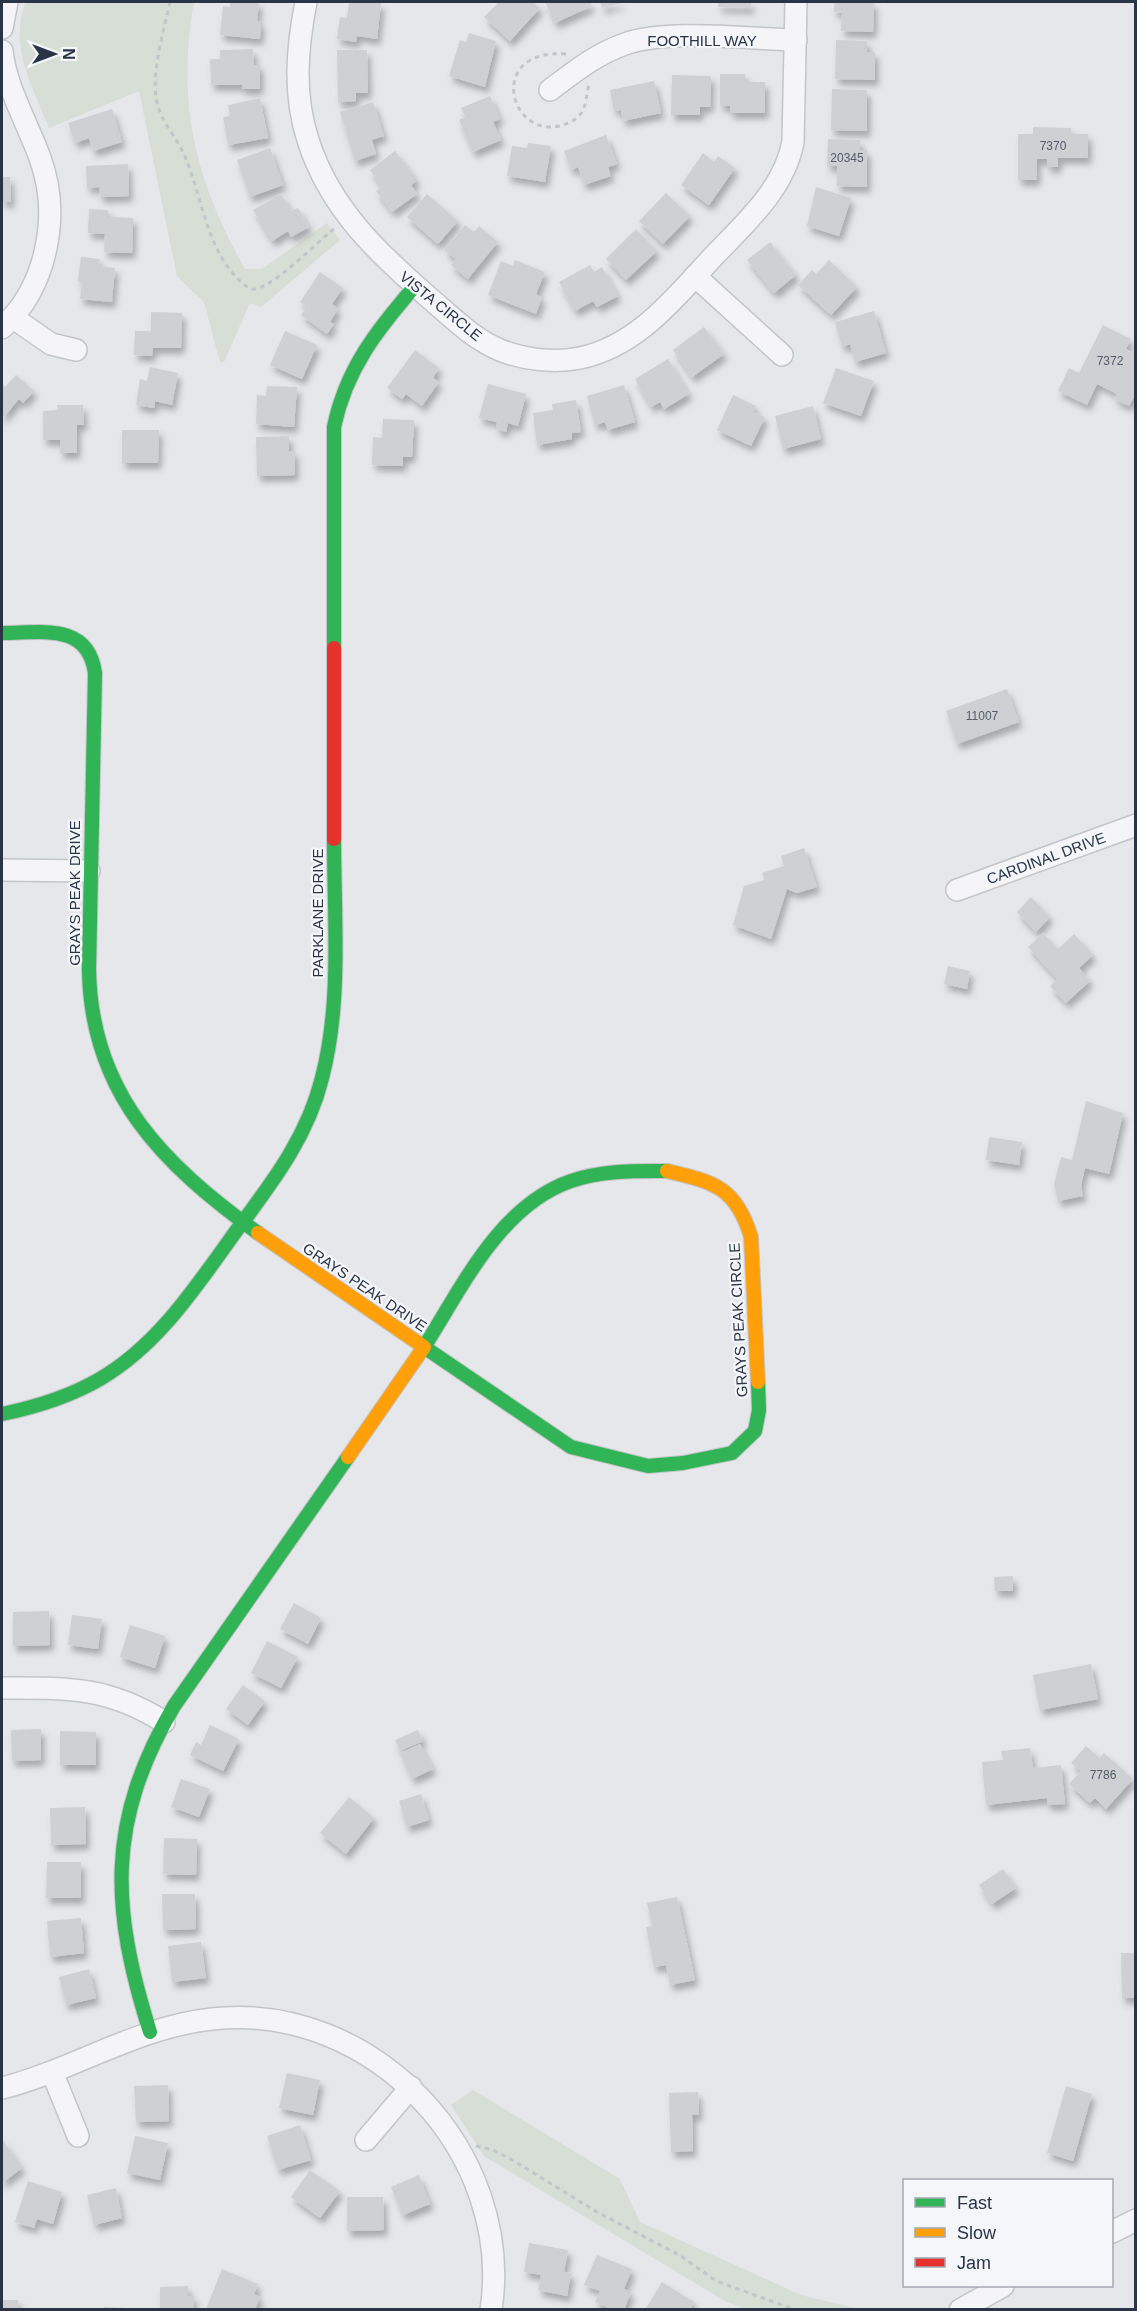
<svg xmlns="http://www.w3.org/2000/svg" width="1137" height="2311" font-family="Helvetica,sans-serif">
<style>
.green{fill:#d6ded5}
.building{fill:#ced0d3;filter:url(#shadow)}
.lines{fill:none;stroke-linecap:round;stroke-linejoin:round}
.street-casing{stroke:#c3c5c8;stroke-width:24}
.fast-casing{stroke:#c3c5c8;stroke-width:16}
.slow-casing{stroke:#c3c5c8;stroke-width:16}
.jam-casing{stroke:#c3c5c8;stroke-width:16}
.path{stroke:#c3c5ca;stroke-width:3;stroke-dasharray:4.5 4.5;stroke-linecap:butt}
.street{stroke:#f5f5f7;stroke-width:21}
.fast{stroke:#30b455;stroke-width:14}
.slow{stroke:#ff9f0a;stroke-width:14}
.jam{stroke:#e5322d;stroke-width:14}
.labels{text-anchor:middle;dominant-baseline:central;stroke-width:4.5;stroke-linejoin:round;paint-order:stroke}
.number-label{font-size:12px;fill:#535c6a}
.street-label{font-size:15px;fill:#293446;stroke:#f4f6f9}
</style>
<defs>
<filter id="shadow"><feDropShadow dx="3.5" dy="6" stdDeviation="3" flood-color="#0004"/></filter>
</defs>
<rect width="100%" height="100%" fill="#e5e7ea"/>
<g class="green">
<path d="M26 2H194C176 103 195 180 245 269H262L327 223 340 240 261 307 250 303 224 362H220L204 302 177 276 139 91 49 128C33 88 8 45 26 2Z"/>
<polygon points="473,2090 620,2179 640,2222 801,2295 858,2309 745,2309 725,2301 484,2156 451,2105"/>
</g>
<g class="building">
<polygon points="230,2 259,2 257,21 261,22 260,39 220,35 223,6 230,7"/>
<polygon points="349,2 381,3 377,39 357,36 356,42 337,39 340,17 347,18"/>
<polygon points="499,2 533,2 540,8 510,41 484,17"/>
<polygon points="545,2 590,2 592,6 555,23"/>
<polygon points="600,2 625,2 602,8"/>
<polygon points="718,2 751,2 751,8 718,7"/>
<polygon points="834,2 874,2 873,32 841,31 842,13 834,12"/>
<polygon points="469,33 496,41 485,87 449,76 460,40 466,42"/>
<polygon points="836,40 867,41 867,52 875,52 875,80 835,79"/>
<polygon points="253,49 254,65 260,65 260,89 242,89 242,85 211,85 210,59 220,59 220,50"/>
<polygon points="337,50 367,50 368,93 356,93 356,101 338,102"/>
<polygon points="720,74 745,74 745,82 765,82 765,113 730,113 730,106 720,106"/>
<polygon points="672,75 711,76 710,107 700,107 700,115 671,115"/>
<polygon points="654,81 661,113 623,121 621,110 614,111 610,90"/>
<polygon points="832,89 867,90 867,131 831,130"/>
<polygon points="490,96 500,119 493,122 501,140 473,152 459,120 465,117 461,108"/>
<polygon points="260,98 268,138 228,145 223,117 230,116 228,105"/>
<polygon points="373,102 384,136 372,140 376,154 355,161 340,112"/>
<polygon points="112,109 122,142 93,151 89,138 75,143 68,123"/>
<polygon points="1033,127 1071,128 1071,134 1088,134 1088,158 1058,158 1058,167 1047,167 1047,159 1037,159 1037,180 1018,180 1018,134 1033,134"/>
<polygon points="606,135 617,164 608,167 611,176 584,185 578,167 571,170 564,151"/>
<polygon points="828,139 860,140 860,150 867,150 867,187 837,186 837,166 827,166"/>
<polygon points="528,143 551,146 545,182 507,176 512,146 527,148"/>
<polygon points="270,148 283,185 250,197 237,160"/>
<polygon points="395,151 417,180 411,185 417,194 392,212 376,191 382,187 370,170"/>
<polygon points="703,153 714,162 718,156 735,168 709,205 681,185"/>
<polygon points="128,164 129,196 100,197 99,187 87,188 86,166"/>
<polygon points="2,177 10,177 11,202 2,202"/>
<polygon points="816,187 851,198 839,236 807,226"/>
<polygon points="666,193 690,216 663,244 639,221"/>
<polygon points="281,194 291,211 298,208 309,227 291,237 288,231 272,241 253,210"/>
<polygon points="427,194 458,221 438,244 407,217"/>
<polygon points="89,209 108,210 108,217 133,218 132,253 104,252 105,234 88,233"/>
<polygon points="465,225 474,232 479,226 498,242 468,279 451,265 456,259 444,250"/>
<polygon points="636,229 657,251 626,280 606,259"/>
<polygon points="770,242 796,275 774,293 747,260"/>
<polygon points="81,257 100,259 99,266 115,268 112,302 80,299 82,282 78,281"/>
<polygon points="515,260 545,272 536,294 542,297 536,314 488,295 501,261 513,266"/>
<polygon points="829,260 857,287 831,315 798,285 812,270 816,274"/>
<polygon points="590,265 594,272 602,267 618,296 597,307 593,301 575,311 559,282"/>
<polygon points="320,272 343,288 332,304 338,309 330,322 334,324 327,334 301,315 307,307 300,302"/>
<polygon points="874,311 886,353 855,362 850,344 842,347 835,322"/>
<polygon points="151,312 182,313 181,348 153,348 152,356 134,355 135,331 151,331"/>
<polygon points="1103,325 1131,339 1126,349 1136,354 1136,393 1129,406 1114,399 1117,394 1097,384 1087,405 1058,391 1069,368 1079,373"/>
<polygon points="704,327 724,354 692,377 673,350"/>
<polygon points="285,331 317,345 302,379 270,365"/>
<polygon points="415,350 439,368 433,378 439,382 422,406 406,394 402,399 387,388"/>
<polygon points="668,359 689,394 664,409 660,402 651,407 635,379"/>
<polygon points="150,367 178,373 172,405 155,401 154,408 136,405 140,379 147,381"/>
<polygon points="836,368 874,381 861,416 823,403"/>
<polygon points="16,375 34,391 23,403 19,399 2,419 2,384 5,387"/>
<polygon points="488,384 526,394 518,426 508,423 506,432 496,429 497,422 479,418"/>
<polygon points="624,385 635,422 608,430 605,422 595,425 587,396"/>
<polygon points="267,386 297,387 294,427 256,424 257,395 266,396"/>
<polygon points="733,395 756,406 753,412 765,417 751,446 717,430"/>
<polygon points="576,400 581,432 572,433 572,439 537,445 533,413 553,410 552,404"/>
<polygon points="57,405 83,405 84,425 77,425 77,453 60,453 60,440 43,440 43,411 58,410"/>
<polygon points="813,406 821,439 783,449 775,416"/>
<polygon points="383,419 414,420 412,457 403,457 403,466 372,465 373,437 382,438"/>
<polygon points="122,430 159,430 158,463 122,463"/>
<polygon points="289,436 289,452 295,451 295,475 257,476 256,437"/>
<polygon points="1007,689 1019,722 957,744 946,711"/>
<polygon points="804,848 817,887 797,893 787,889 771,939 733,925 744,886 764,880 762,873 784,866 781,856"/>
<polygon points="1031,897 1050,917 1036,932 1017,912"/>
<polygon points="1043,933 1058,949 1074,934 1093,955 1079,968 1090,981 1066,1003 1050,986 1057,979 1028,947"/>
<polygon points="948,966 970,971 967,989 944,984"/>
<polygon points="1086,1101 1123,1113 1109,1174 1085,1168 1081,1185 1083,1196 1058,1201 1054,1184 1061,1157 1072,1160"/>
<polygon points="989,1137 1022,1142 1019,1165 986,1160"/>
<polygon points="1013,1576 1013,1591 995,1591 994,1577"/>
<polygon points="294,1603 321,1618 308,1644 280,1629"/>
<polygon points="49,1611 50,1645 13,1646 13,1612"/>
<polygon points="72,1615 102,1619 98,1649 68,1645"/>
<polygon points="130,1625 165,1636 155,1668 120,1657"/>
<polygon points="267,1641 298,1657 281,1688 251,1673"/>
<polygon points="1091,1664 1098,1699 1040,1710 1033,1675"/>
<polygon points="243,1685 265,1701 248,1725 226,1709"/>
<polygon points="210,1725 239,1739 223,1771 190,1755 196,1742 201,1745"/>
<polygon points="41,1729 41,1760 12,1761 11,1730"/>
<polygon points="418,1730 423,1741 400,1751 395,1740"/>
<polygon points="60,1731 96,1732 96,1765 60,1765"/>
<polygon points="420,1744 433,1769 412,1779 400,1753"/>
<polygon points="1086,1746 1100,1758 1104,1753 1133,1779 1106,1809 1095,1798 1090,1803 1069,1784 1081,1771 1071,1763"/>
<polygon points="1030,1748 1033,1768 1061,1765 1065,1804 1047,1805 1047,1798 986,1805 982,1762 1003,1760 1001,1751"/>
<polygon points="181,1779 210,1789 199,1817 171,1807"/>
<polygon points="421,1794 429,1820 407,1827 399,1801"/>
<polygon points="349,1797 374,1818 346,1854 320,1833"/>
<polygon points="85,1807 86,1844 51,1845 50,1808"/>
<polygon points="164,1838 197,1839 196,1875 163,1874"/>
<polygon points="47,1862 81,1862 81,1898 46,1898"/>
<polygon points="1003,1869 1016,1888 992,1904 979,1885"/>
<polygon points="162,1894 195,1894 196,1929 163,1930"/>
<polygon points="677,1897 695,1980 670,1985 666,1965 654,1967 646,1927 652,1926 647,1903"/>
<polygon points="81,1918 84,1953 50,1957 47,1921"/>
<polygon points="201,1942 206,1978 172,1982 168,1946"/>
<polygon points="1121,1953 1136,1953 1136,1998 1122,1998"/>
<polygon points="89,1969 96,1998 66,2005 59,1977"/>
<polygon points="287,2073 320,2080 313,2115 279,2108"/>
<polygon points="168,2085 169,2121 136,2122 134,2086"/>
<polygon points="1066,2086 1092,2094 1073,2161 1047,2153"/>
<polygon points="698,2092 699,2115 692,2115 693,2151 671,2152 669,2093"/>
<polygon points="300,2125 311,2160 278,2170 267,2136"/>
<polygon points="135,2136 168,2143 160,2180 127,2173"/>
<polygon points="2,2139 22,2168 2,2183"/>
<polygon points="310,2170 340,2191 320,2218 291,2197"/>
<polygon points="419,2175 430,2204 403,2215 391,2187"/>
<polygon points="28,2181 62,2192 53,2224 37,2219 34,2228 15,2222"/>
<polygon points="116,2188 122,2218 94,2225 87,2195"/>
<polygon points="347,2197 383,2197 384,2230 347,2231"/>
<polygon points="529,2243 568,2250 564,2272 571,2273 567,2296 538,2290 541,2275 524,2272"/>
<polygon points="597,2255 632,2269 624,2289 631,2292 624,2310 613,2310 595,2302 600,2291 584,2285"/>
<polygon points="222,2269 258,2284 254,2294 260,2297 255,2310 206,2309"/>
<polygon points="662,2282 694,2302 690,2310 645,2310"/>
<polygon points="188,2286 188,2297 194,2296 194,2310 160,2310 160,2287"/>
<rect x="2" y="2300" width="16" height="10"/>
<polygon points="104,2307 127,2308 127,2310 104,2310"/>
</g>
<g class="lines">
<g class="street-casing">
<g id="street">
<path d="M306 2C297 48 293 94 308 140 330 210 381 256 434 302 455 320 475 340 500 350 524 360 555 363 580 358 637 346 674 299 711 259 744 224 784 190 793 142L796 2"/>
<polyline points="2,28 7,2"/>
<path d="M2 51C6 88 28 124 40 158 61 215 47 287 2 328"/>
<path d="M550 90C574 72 596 54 625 44 666 29 750 39 796 40"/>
<polyline points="695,276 782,355"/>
<polyline points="12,317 51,344 76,350"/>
<polyline points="2,870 89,871"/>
<polyline points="957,890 1136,825"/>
<path d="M2 1688C66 1688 107 1686 164 1722"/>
<polyline points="52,2072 78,2136"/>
<path d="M2 2088C73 2070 137 2027 212 2019 371 2001 515 2151 491 2310"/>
<polyline points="366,2140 411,2087"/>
<polyline points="1112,2232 1136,2220"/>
<polyline points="960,2310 1003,2286"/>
</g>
</g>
<g class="fast-casing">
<g id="fast">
<path d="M2 633C41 633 88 622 95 673L89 970C91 1094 164 1165 258 1233"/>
<path d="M334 648V427C346 369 377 330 415 286"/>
<path d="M667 1171C635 1171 602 1170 571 1181 499 1206 462 1288 424 1347L571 1447 648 1466 683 1463 732 1453 755 1431 759 1410 758 1382"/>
<path d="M2 1414C36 1407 69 1397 100 1379 158 1345 195 1288 234 1234 270 1185 307 1139 322 1078 342 1001 334 918 334 839"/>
<path d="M150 2032C111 1908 106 1822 174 1706L348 1457"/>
</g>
</g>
<g class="slow-casing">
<g id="slow">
<path d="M667 1171C714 1182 736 1187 751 1237L758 1382"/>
<polyline points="258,1233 424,1347 348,1457"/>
</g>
</g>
<g class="jam-casing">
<polyline id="jam" points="334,648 334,839"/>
</g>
<g class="path">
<path d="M170 2C164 29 152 70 156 97 159 121 178 138 186 159 204 203 208 260 250 289 267 294 317 242 334 229"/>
<path d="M566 54C487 48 508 137 559 126 568 124 577 120 582 112 587 103 586 94 589 85"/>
<polyline points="476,2146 493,2150 514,2161 597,2212 681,2256 716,2281 796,2310"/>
</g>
<use href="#street" class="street"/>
<use href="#fast" class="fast"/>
<use href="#slow" class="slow"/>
<use href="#jam" class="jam"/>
</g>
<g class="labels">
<g class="number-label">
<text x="1053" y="146">7370</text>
<text x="847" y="158">20345</text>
<text x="1110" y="361">7372</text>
<text x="982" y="716">11007</text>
<text x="1103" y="1775">7786</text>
</g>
<g class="street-label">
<text x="702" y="40">FOOTHILL WAY</text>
<text transform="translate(441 306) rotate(39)">VISTA CIRCLE</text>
<text transform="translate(1046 858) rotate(-20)">CARDINAL DRIVE</text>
<text transform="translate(74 893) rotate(-90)">GRAYS PEAK DRIVE</text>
<text transform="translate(317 913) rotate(-90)">PARKLANE DRIVE</text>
<text transform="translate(365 1287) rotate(34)">GRAYS PEAK DRIVE</text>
<text transform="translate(738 1320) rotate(-93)">GRAYS PEAK CIRCLE</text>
</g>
</g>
<rect width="1137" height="2311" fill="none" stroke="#293446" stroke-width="6"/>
<rect x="903" y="2179" width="210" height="108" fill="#f4f6f9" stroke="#a3a8b1" stroke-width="1.5"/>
<rect x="915" y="2198" width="30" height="9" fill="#30b455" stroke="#a3a8b1" stroke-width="1.5"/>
<text x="957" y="2209" font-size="18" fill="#293446">Fast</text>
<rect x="915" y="2228" width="30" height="9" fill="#ff9f0a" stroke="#a3a8b1" stroke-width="1.5"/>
<text x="957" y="2239" font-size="18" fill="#293446">Slow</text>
<rect x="915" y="2258" width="30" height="9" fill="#e5322d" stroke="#a3a8b1" stroke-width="1.5"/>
<text x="957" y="2269" font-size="18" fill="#293446">Jam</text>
<g transform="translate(54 54) rotate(90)" stroke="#f4f6f9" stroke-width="4.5" paint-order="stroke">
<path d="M0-4.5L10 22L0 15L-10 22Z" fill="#293446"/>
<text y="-9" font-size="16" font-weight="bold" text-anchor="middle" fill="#293446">N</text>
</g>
</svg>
